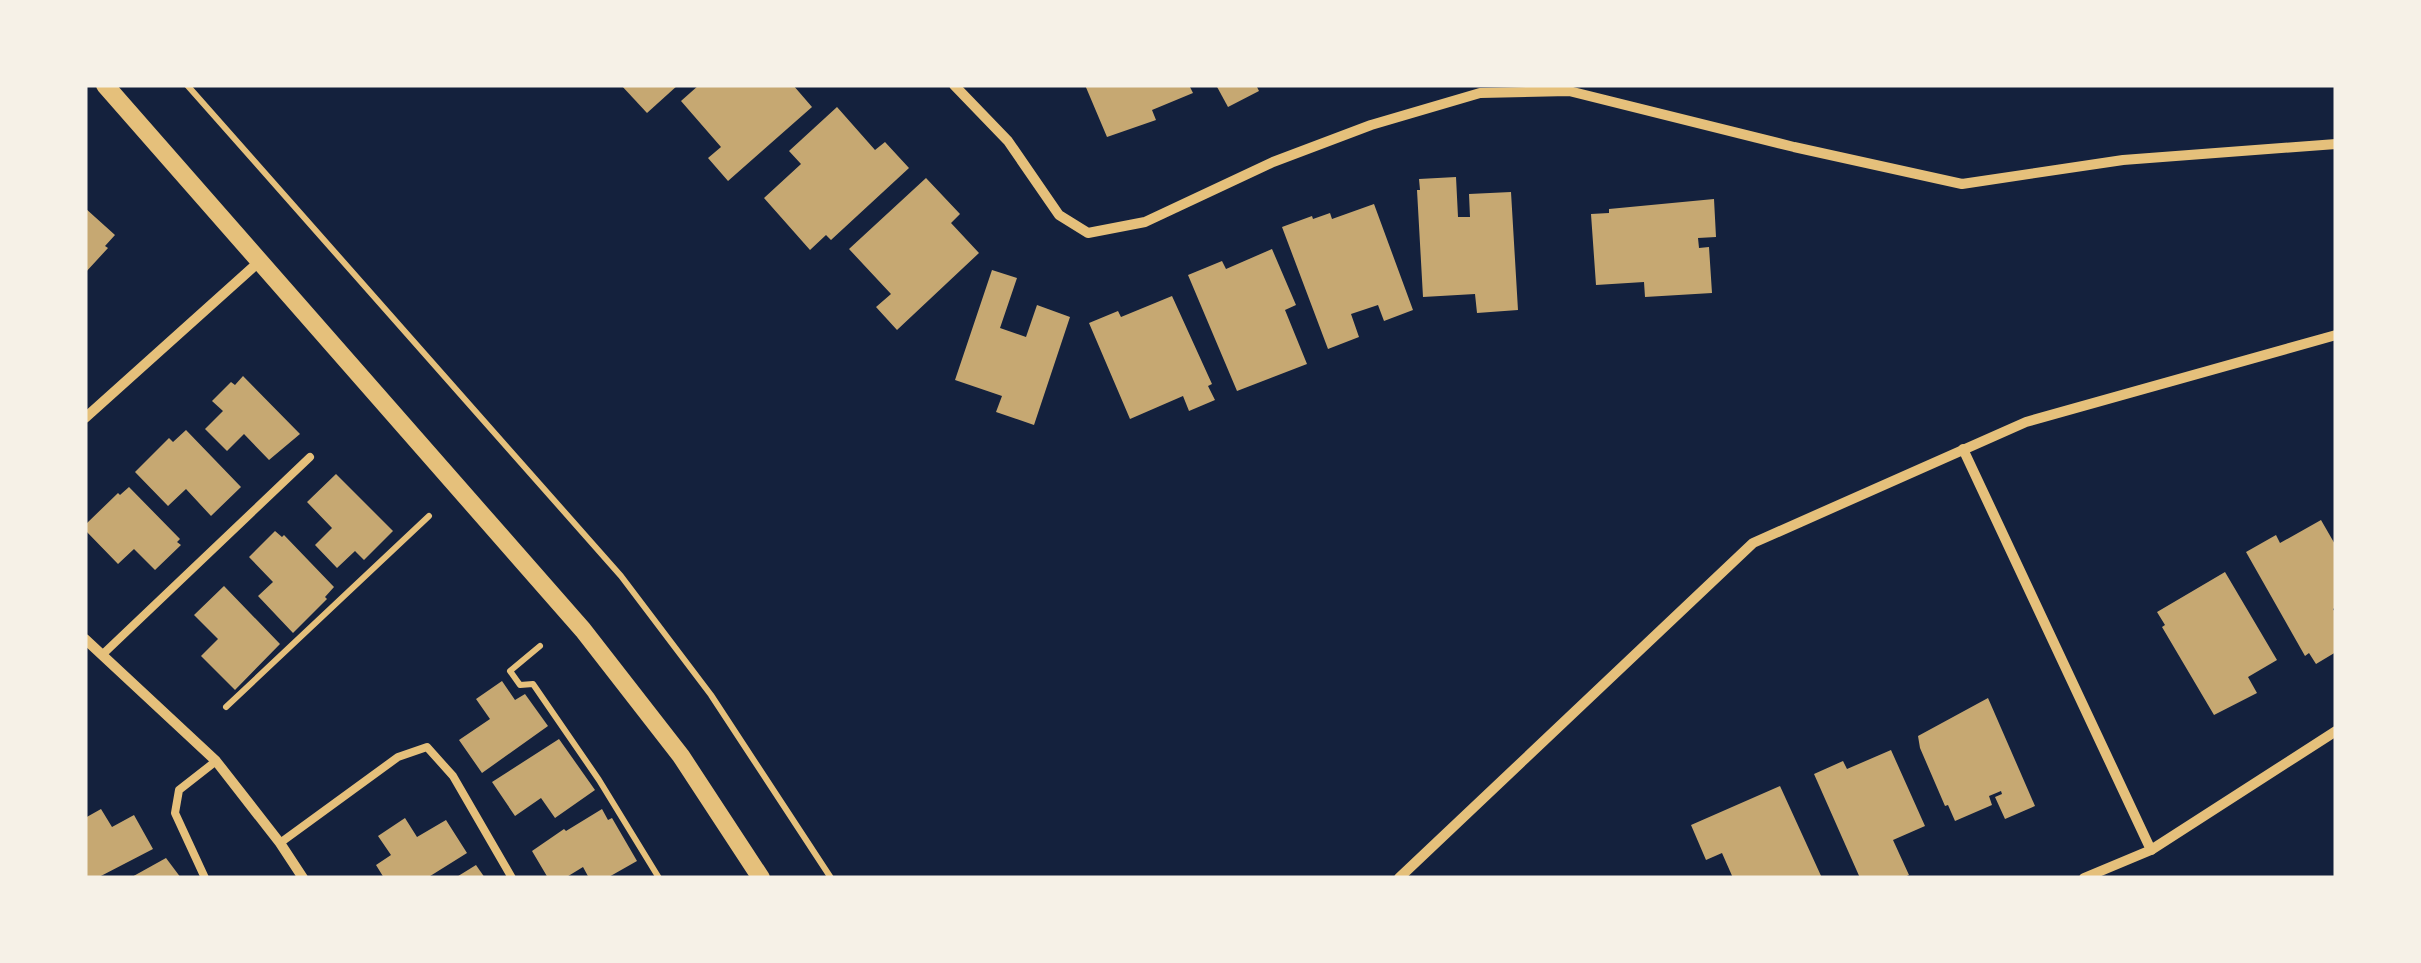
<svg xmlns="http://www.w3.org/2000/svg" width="2421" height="963" font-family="Manrope,sans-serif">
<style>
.building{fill:#c6a872}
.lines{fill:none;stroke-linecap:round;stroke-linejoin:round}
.path{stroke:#e5c07b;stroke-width:6}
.service{stroke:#e5c07b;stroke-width:8}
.minor{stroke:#e5c07b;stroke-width:10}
.tertiary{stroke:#e5c07b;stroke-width:18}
</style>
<rect width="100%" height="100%" fill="#14213d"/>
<g class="building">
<polygon points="621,85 678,85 647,113"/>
<polygon points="699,85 793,85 812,107 728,181 708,158 721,147 681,101"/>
<polygon points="1085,85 1189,85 1193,93 1152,110 1156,120 1107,137"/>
<polygon points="1216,85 1256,85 1259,91 1228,107"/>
<polygon points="837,107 875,150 885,142 909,168 831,240 826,235 810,250 764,198 801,164 789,151"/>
<polygon points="1456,177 1458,217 1470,217 1469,194 1511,192 1518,310 1477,313 1475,294 1423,297 1417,190 1420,190 1419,179"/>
<polygon points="926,178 960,214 951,223 979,253 897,330 876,307 891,294 849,249"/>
<polygon points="1714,199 1716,237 1698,238 1699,248 1709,247 1712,293 1645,297 1644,282 1596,285 1591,214 1609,213 1609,209"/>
<polygon points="1374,204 1413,310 1384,321 1378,305 1351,314 1359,337 1328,349 1282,227 1312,216 1313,219 1330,213 1332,219"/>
<polygon points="85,208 115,235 105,246 108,248 85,273"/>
<polygon points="1272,249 1296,305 1285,310 1307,364 1237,391 1188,275 1222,261 1226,269"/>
<polygon points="992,270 1017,278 1000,328 1026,337 1037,305 1070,317 1034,425 996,412 1002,396 955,380"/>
<polygon points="1172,296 1212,384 1208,386 1215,400 1189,411 1183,396 1130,419 1089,323 1118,311 1121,317"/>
<polygon points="243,376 300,434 269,460 244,434 227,451 205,429 223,411 212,401 231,382 235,385"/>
<polygon points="186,430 241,487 211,516 186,489 168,506 135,472 169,438 173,442"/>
<polygon points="336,474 393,531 364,560 355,551 337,568 315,545 332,528 307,502"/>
<polygon points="129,487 180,539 177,542 181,545 155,570 134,549 118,564 85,530 85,525 118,493 120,495"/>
<polygon points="2321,520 2336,546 2336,607 2333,609 2336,614 2336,652 2316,664 2309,653 2305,656 2246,552 2276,535 2280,543"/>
<polygon points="275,531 282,537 284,535 334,587 325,597 327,599 293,633 258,596 273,582 249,557"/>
<polygon points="2225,572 2277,660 2248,677 2257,693 2214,715 2162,627 2165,625 2157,612"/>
<polygon points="224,586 280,644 235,690 201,656 218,639 194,615"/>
<polygon points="502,681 515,700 525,694 548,726 482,773 459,740 490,719 476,699"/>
<polygon points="1988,698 2035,806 2005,819 1995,797 2002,794 2001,791 1989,796 1992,805 1955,821 1948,805 1945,806 1920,748 1918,736"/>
<polygon points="559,739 595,790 555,818 541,798 515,816 492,782"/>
<polygon points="1891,750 1925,826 1893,840 1909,875 1902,878 1860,878 1814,774 1843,761 1847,769"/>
<polygon points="1780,786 1822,878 1733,878 1722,853 1706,860 1691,825"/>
<polygon points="101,809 112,827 134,815 153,849 97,878 85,878 85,818"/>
<polygon points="602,809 608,820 612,818 637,861 607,878 589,878 583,867 565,878 548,878 532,851 564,829 566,831"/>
<polygon points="405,818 417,837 446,820 467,853 427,878 384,878 376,865 391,855 378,836"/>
<polygon points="166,858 181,878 130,878"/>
<polygon points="476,865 485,878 455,878"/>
</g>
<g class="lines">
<g class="path">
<polyline points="187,85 621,576 711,695 831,878"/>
<polyline points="540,646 510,671 520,685 533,684 599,780 659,878"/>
<polyline points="226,707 429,516"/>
</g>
<g class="service">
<polyline points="102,655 310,457"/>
<polyline points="280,843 398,757 427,747 453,776 512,878"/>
<polyline points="205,878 175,813 179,790 216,761"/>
</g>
<g class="minor">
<polyline points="954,85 1008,141 1059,215 1088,233 1145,222 1273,162 1371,125 1480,93 1569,91 1794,147 1962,184 2123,160 2336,144"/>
<polyline points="85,418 261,260"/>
<polyline points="1963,449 2151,850"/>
<polyline points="85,639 216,761 280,843 303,878"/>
<polyline points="1399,878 1753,543 2026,422 2336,335"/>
<polyline points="2084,878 2151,850 2336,731"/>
</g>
<polyline class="tertiary" points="105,85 583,630 681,756 761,878"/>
</g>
<rect width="2421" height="963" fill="none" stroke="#f6f1e7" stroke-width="175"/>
</svg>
